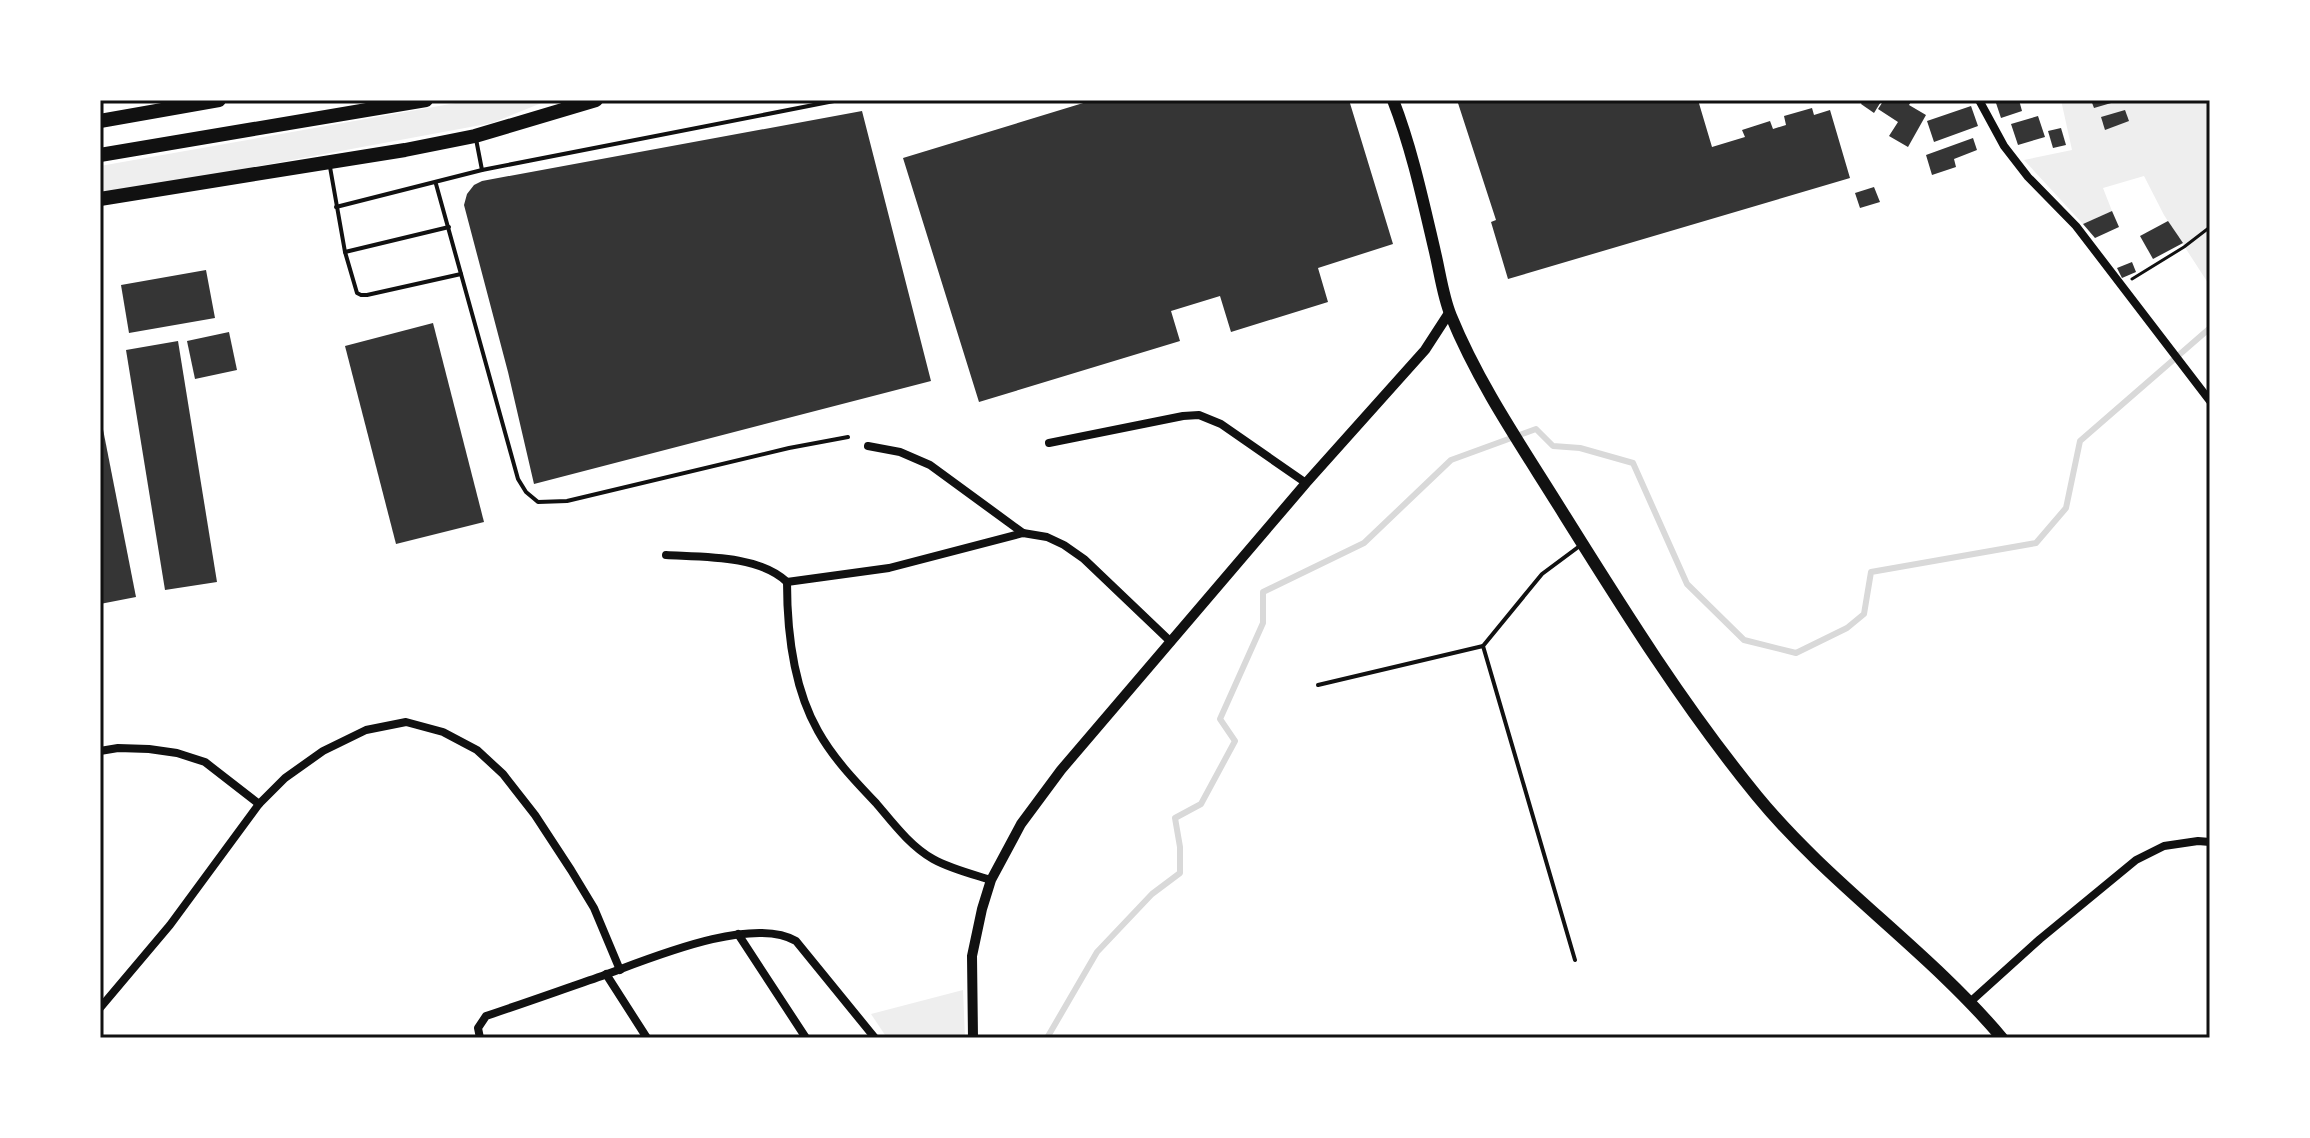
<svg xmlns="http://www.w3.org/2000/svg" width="2310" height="1138" font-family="Karla,sans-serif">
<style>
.green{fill:#eee}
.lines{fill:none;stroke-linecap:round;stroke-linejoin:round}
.stream{stroke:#d9d9d9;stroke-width:6}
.building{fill:#353535}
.path{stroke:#111;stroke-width:3}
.service{stroke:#111;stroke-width:4}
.minor{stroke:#111;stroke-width:8}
.tertiary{stroke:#111;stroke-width:10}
.secondary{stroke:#111;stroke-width:12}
.trunk{stroke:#111;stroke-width:14}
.neatline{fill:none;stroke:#111;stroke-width:3}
</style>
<rect width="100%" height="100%" fill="#fff"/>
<g class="green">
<polygon points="473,100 549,100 492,123 194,178 100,192 100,166"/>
<polygon points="2061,100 2210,100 2210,286 2164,215 2144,176 2103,188 2112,211 2083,224 2024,160 2072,150"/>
<polygon points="963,990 965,1038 887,1038 871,1014"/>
</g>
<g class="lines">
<polyline class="stream" points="1047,1038 1097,952 1152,894 1180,873 1180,847 1175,818 1201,804 1235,741 1220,719 1263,623 1263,592 1364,543 1451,460 1536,429 1553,446 1580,448 1633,463 1687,584 1744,640 1796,653 1847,628 1864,614 1871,572 2036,543 2066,508 2080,441 2210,328"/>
</g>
<g class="building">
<polygon points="1093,100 1349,100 1393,244 1318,268 1328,302 1231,332 1220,296 1171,311 1180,341 979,402 903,158"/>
<polygon points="1457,100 1698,100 1712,147 1745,137 1742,130 1770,121 1773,129 1786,125 1784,116 1812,108 1814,115 1830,110 1850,178 1508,279 1491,222 1496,220"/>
<polygon points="1863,100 1882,100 1874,113 1861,104"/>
<polygon points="1884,100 1912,100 1909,105 1926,115 1908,147 1889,136 1898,122 1878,109"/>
<polygon points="1995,100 2019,100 2022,111 2001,118"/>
<polygon points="2091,100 2118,100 2118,101 2094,108"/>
<polygon points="1971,106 1978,126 1934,142 1927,121"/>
<polygon points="2125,110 2129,121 2105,130 2101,117"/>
<polygon points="862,111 931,381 534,484 508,372 464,205 467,194 474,185 482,181"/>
<polygon points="2038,116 2045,137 2018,145 2011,124"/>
<polygon points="2061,128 2066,145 2053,148 2048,131"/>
<polygon points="1973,138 1977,150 1954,159 1956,167 1932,175 1926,155"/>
<polygon points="1874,187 1880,202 1860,208 1855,193"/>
<polygon points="2112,211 2119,227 2095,238 2083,224"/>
<polygon points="2168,221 2183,243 2153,259 2140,236"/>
<polygon points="2132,262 2136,272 2122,278 2117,268"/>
<polygon points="206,270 215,318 129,333 121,285"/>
<polygon points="433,323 484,522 396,544 345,346"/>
<polygon points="229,332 237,370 195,379 187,341"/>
<polygon points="178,341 217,582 165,590 126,350"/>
<polygon points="100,414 136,597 100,604"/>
</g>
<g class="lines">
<polyline class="path" points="2132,279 2184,247 2210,227"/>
<g class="service">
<polyline points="330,167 345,252 357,293 361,295 367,295 461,274 518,479 526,492 538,502 567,501 789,448 848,437"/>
<polyline points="482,170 839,100"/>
<polyline points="436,184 461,274"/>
<polyline points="336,207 482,170 476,139"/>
<polyline points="345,252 449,227"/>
<polyline points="1318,685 1483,646"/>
<polyline points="1575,960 1483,646 1542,574 1581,545"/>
</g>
<g class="minor">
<polyline points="1979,100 2004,146 2028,177 2076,226 2210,401"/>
<polyline points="1049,443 1183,416 1199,415 1221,424 1306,483"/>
<polyline points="868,446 900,452 930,465 1023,533"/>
<path d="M666 555C702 557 759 555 787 582"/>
<polyline points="787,582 889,568 1023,533 1047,537 1064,545 1084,559 1171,642"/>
<path d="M787 582C787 632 793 687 818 731 833 758 855 781 876 803 893 823 910 846 933 859 951 869 972 874 991 880"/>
<polyline points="100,751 118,748 149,749 177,753 205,762 259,804"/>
<polyline points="738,934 806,1038"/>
<polyline points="606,974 647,1038"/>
<polyline points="1969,1003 2040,939 2136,860 2164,846 2198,841 2210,842"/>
<polyline points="100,1008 170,925 259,804 285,778 323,751 366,730 406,722 443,732 477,750 503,774 535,815 571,870 594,908 620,970"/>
<path d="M480 1038 478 1028 486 1016C525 1003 564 989 602 976 649 959 751 915 796 941L875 1038"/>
</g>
<polyline class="tertiary" points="973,1038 972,956 982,909 991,880 1021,824 1061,770 1306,483 1425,350 1449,313"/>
<path class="secondary" d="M1393 100C1412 149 1423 201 1435 252 1440 273 1443 297 1451 316 1480 387 1525 451 1565 516 1625 612 1685 708 1757 796 1830 885 1928 950 2002 1038"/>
<g class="trunk">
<polyline points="100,121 219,100"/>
<polyline points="100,155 426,100"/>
<polyline points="100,199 405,150 475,136 596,100"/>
</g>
</g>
<rect width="2310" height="1138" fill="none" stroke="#ffffff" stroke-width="204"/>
<rect x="102" y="102" width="2106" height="934" class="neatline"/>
</svg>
